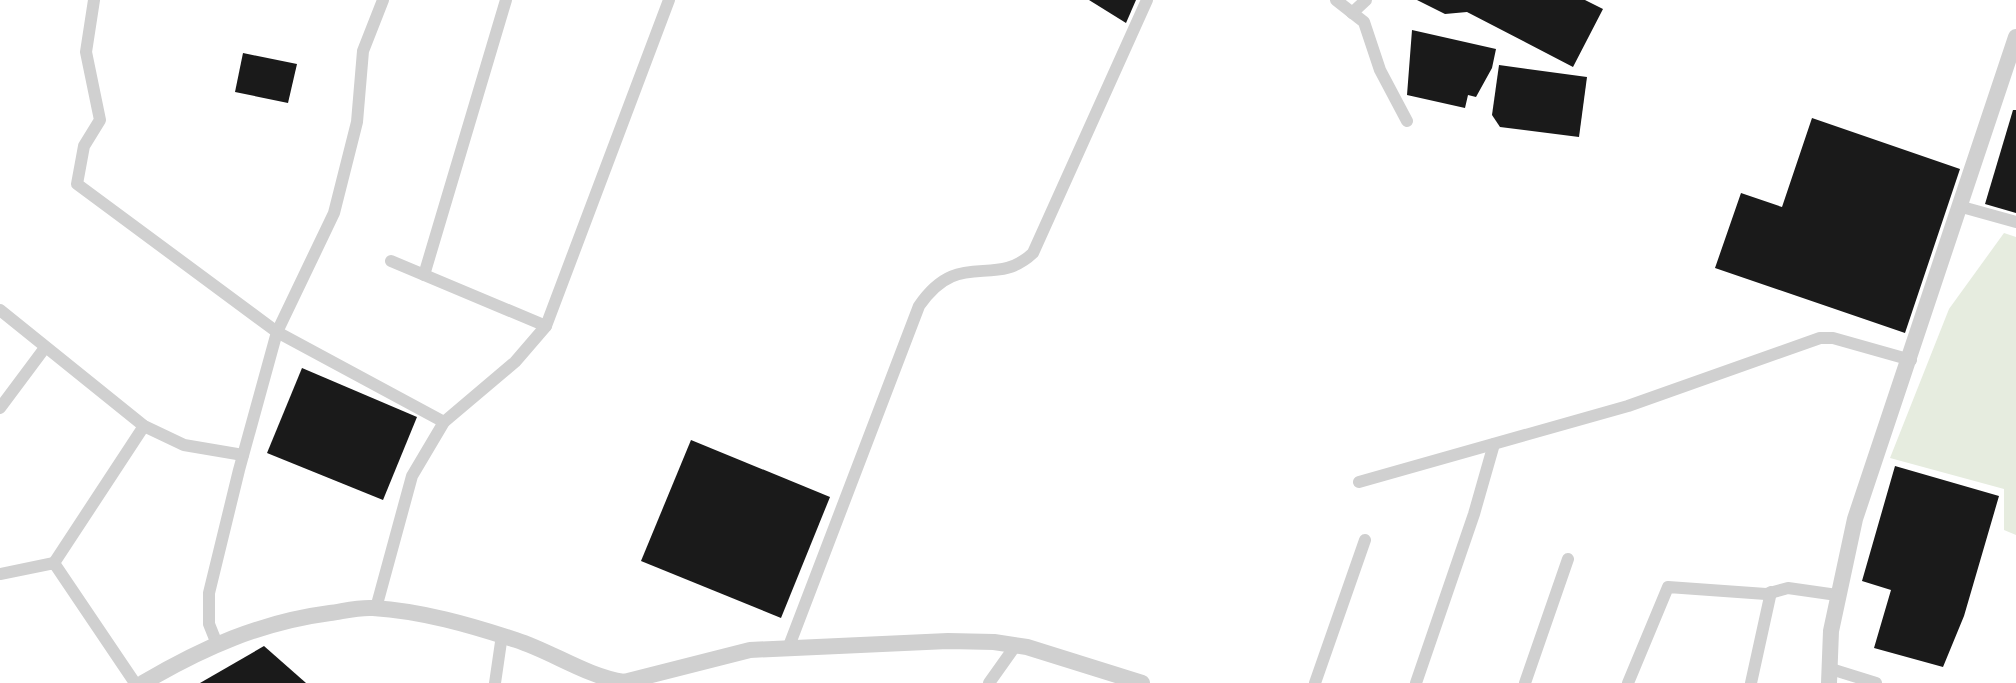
<svg xmlns="http://www.w3.org/2000/svg" width="2016" height="683" font-family="Rubik,sans-serif">
<style>
.green{fill:#e6ecdf}
.building{fill:#1a1a1a}
.lines{fill:none;stroke-linecap:round;stroke-linejoin:round}
.minor{stroke:#d0d0d0;stroke-width:12}
.tertiary{stroke:#d0d0d0;stroke-width:16}
</style>
<rect width="100%" height="100%" fill="#fff"/>
<polygon class="green" points="2004,233 2016,237 2016,535 2004,530 2004,489 1890,458 1949,309"/>
<g class="building">
<polygon points="1089,0 1136,0 1126,23"/>
<polygon points="1417,0 1585,0 1603,9 1573,67 1467,12 1445,14"/>
<polygon points="1412,30 1496,49 1492,68 1476,97 1468,95 1465,108 1407,95"/>
<polygon points="243,53 297,64 288,103 235,92"/>
<polygon points="1499,65 1587,77 1579,137 1500,127 1492,115"/>
<polygon points="2013,110 2016,110 2016,213 1985,204"/>
<polygon points="1812,118 1960,169 1905,333 1715,268 1741,193 1782,207"/>
<polygon points="302,368 417,417 383,500 267,453"/>
<polygon points="691,440 830,497 781,618 641,561"/>
<polygon points="1895,466 1999,496 1964,616 1943,667 1874,648 1891,590 1862,581"/>
<polygon points="264,646 306,683 200,683"/>
</g>
<g class="lines">
<g class="minor">
<polyline points="94,0 86,52 100,120 84,146 77,184 277,332 444,422"/>
<polyline points="1336,0 1364,22 1380,70 1407,121"/>
<polyline points="1352,13 1366,0"/>
<polyline points="1962,207 2016,222"/>
<polyline points="391,261 546,326"/>
<polyline points="424,275 506,0"/>
<polyline points="0,310 144,426 184,445 243,455"/>
<polyline points="0,408 44,349"/>
<polyline points="1359,482 1628,406 1820,338 1833,338 1911,360"/>
<polyline points="54,563 144,426"/>
<polyline points="0,574 54,563 135,683"/>
<polyline points="376,608 412,476 444,422 515,362 546,326 669,0"/>
<polyline points="217,644 209,624 209,593 239,470 277,332 334,213 357,122 363,51 383,0"/>
<path d="M789 646 919 306C959 247 994 290 1033 253L1147 0"/>
<polyline points="1831,669 1876,683"/>
<polyline points="495,683 502,635"/>
<polyline points="989,683 1016,645"/>
<polyline points="1315,683 1365,540"/>
<polyline points="1416,683 1474,514 1494,444"/>
<polyline points="1525,683 1568,559"/>
<polyline points="1628,683 1668,587 1766,594 1788,588 1837,595"/>
<polyline points="1751,683 1771,592"/>
</g>
<g class="tertiary">
<path d="M143 683C202 648 261 622 330 613 344 611 359 607 373 608 422 611 470 625 516 640 553 652 586 676 624 682L750 650 948 641 994 642 1027 647 1142 683"/>
<polyline points="1829,683 1831,631 1855,519 2016,37"/>
</g>
</g>
</svg>
